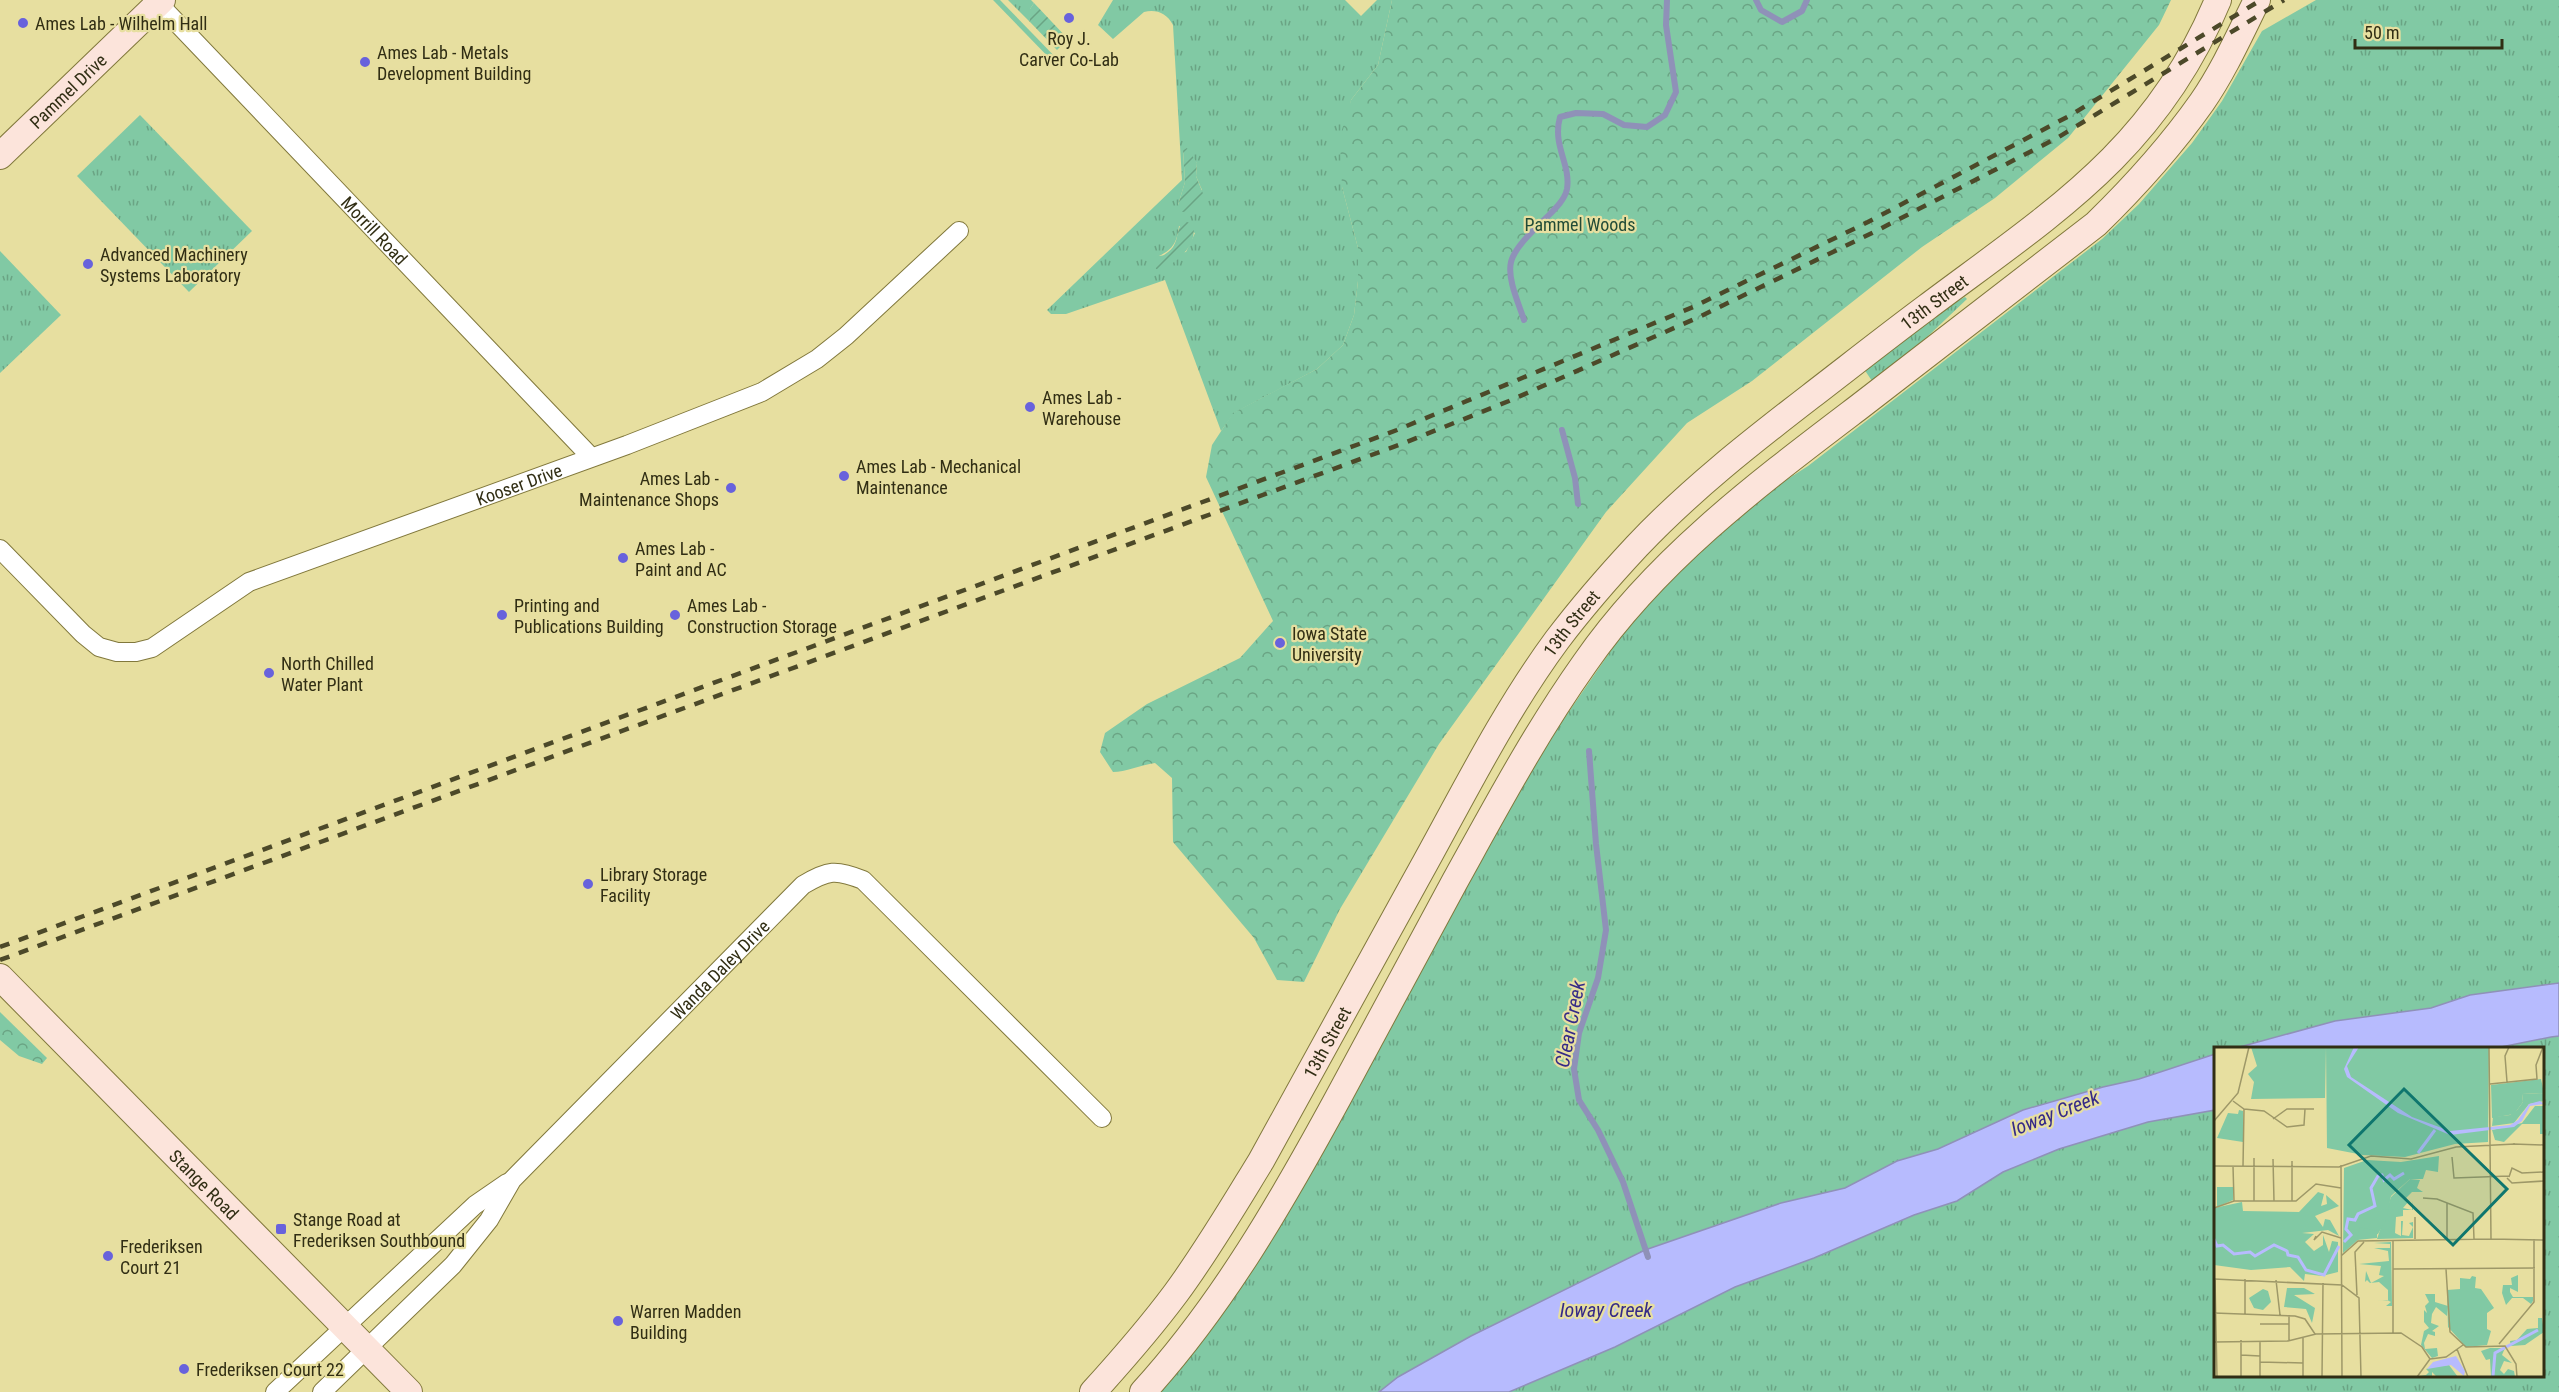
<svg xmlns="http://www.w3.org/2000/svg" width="2559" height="1392" font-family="'Roboto Condensed',sans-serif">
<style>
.grass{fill:url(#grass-tufts);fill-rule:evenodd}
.forest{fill:url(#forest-crowns)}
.garden{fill:url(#garden-furrows)}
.water{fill:#b7bbfe;stroke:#8f91b8;stroke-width:1.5}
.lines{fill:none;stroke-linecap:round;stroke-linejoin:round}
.stream{stroke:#8f91b8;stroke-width:6}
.street-casing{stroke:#81783c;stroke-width:20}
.secondary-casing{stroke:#81783c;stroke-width:28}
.street{stroke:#fff;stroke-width:18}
.secondary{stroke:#fce4db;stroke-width:26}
.rail{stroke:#4c4929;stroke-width:4.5;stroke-dasharray:10 10;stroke-linecap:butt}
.poi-dot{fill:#6862dc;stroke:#e7dfa0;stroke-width:2}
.labels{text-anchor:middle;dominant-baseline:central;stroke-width:4.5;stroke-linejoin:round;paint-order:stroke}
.poi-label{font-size:18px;fill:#312e14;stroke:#e7dfa0;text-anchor:start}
.street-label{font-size:18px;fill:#312e14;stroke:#e7dfa0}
.park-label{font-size:18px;fill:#214b37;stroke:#e7dfa0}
.water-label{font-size:20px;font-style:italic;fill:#352a87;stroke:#e7dfa0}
.inset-river{fill:none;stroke:#b7bbfe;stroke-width:3}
.inset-road{fill:none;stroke:#9e9868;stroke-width:1.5}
.view{fill:#0f766e;fill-opacity:0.15;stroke:#0f766e;stroke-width:3}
.inset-edge{fill:none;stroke:#312e14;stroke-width:3}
</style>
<defs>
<pattern id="grass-tufts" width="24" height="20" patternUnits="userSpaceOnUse" patternTransform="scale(1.5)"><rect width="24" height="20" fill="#81c9a4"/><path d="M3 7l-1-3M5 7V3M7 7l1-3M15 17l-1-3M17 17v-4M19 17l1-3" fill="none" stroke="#6aa484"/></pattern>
<pattern id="forest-crowns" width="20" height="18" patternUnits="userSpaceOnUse" patternTransform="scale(1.5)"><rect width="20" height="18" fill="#81c9a4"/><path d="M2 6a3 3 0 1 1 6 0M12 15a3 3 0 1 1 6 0" fill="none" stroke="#6aa484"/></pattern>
<pattern id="garden-furrows" width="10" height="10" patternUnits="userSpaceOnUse" patternTransform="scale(1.5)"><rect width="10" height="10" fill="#81c9a4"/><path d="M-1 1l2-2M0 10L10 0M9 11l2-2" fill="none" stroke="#6aa484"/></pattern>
</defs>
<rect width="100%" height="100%" fill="#e7dfa0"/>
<g class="grass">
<polygon points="993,0 1000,0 1062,64 1057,66"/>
<polygon points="1008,0 1031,0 1034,3 1030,9 1030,22"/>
<path d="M1113 0H1345L1361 16 1377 0H1392L1378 65 1351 100 1342 187 1358 248V281L1354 315 1343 345 1317 369 1234 413 1221 431 1165 280 1066 314H1051L1047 310 1182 180 1173 25C1167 13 1156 9 1144 12L1113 39 1098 25ZM1183 151 1197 163 1196 176 1202 190 1178 205 1185 182ZM1179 226 1195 233 1186 252 1159 256C1174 249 1177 241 1179 226Z"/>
<path d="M2316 0H2559V1392H1158L1548 742 1625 630 1669 579 1749 504 1808 466 2102 239 2139 204 2192 143 2222 101 2262 31ZM2216 1048H2542V1376H2216Z"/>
<polygon points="140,115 252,231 189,292 77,176"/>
<polygon points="0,251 61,315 0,373"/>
<polygon points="1965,297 1967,299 1925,339 1872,381 1864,369 1935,314"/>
</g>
<g class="forest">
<path d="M1392 0H2171L2159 25 2068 138 1995 198 1922 247 1752 381 1687 423 1606 512 1439 744 1340 909 1304 982 1277 980 1254 938 1173 842 1172 778 1155 763C1141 765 1125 772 1113 772L1100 752 1105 733 1147 704 1240 658 1273 621 1206 477 1212 445 1233 413 1317 369 1343 345 1354 315 1358 281V248L1342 187 1340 141 1351 100 1378 65Z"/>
<polygon points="0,1012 47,1058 42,1064 19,1056 0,1040"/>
</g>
<g class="garden">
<polygon points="1034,3 1068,39 1057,50 1030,22 1030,9"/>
<polygon points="1187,148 1197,163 1196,176 1204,196 1197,211 1182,212 1178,205 1185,182 1183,150"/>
<path d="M1184 221 1193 224C1198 245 1179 260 1162 270L1156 269 1155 263C1160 256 1168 254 1173 247 1179 238 1176 228 1184 221Z"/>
</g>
<g class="water">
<polygon points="2559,983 2559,1036 2551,1037 2496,1048 2236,1048 2335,1021 2431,1008 2470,995"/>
<polygon points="2215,1054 2215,1110 2148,1122 2059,1149 2003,1172 1957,1201 1914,1215 1814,1258 1735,1287 1615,1347 1509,1392 1379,1392 1398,1377 1471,1336 1645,1250 1781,1203 1845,1188 1897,1161 1938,1149 2023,1110 2103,1087 2139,1079"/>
</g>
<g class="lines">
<g class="stream">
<polyline points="1756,0 1761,10 1782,22 1802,11 1807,0"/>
<path d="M1524 320C1519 304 1507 279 1511 262 1515 246 1537 227 1549 215 1556 208 1565 199 1567 189 1571 164 1552 146 1560 117L1576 113 1603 114 1624 125 1647 127 1665 115 1676 92 1666 25 1667 0"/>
<polyline points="1562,430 1575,478 1578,504"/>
<polyline points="1589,751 1596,844 1606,930 1598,978 1579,1033 1574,1069 1579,1100 1598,1130 1623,1182 1648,1257"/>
</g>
<g class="street-casing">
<g id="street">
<path id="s1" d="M158 3 591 457"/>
<path id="s2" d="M0 549 83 634 99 647 117 652H136L152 648 249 582 627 445 762 392 817 359 846 336 959 231"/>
<polyline points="275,1392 475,1205 507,1183"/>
<path id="s3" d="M322 1392 453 1265 489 1220 512 1180 803 885C828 870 836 869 863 880L1102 1118"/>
</g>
</g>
<g class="secondary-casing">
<g id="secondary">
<path id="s4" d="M0 156 162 0"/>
<path id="s5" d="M0 977 409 1392"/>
<path id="s6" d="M1093 1392C1122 1360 1150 1328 1176 1293 1207 1251 1234 1205 1261 1161 1312 1069 1363 977 1413 885 1459 803 1501 716 1557 640 1582 607 1609 576 1637 546 1690 490 1750 443 1811 396 1850 366 1888 336 1927 307 2051 214 2156 150 2218 0"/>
<path d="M1143 1392C1223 1304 1282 1201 1338 1098 1377 1026 1416 954 1455 881 1496 807 1536 732 1585 663 1657 559 1759 483 1859 407 1938 346 2017 285 2096 224 2135 186 2171 146 2202 102 2224 70 2240 34 2257 0"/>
</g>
</g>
<use href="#street" class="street"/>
<use href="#secondary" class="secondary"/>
<g class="rail">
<polyline points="0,947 1397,430 1693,307 1868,222 2069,116 2261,0"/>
<polyline points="0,960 1404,443 1509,401 1699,317 1874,232 2057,138 2284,0"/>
</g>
</g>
<g class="poi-dot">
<circle cx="1069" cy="18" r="6"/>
<circle cx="23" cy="23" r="6"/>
<circle cx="365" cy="62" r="6"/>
<circle cx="88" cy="264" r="6"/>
<circle cx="1030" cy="407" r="6"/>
<circle cx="844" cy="476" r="6"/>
<circle cx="731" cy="488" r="6"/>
<circle cx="623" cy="558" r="6"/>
<circle cx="502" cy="615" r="6"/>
<circle cx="675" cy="615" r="6"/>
<circle cx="1280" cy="643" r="6"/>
<circle cx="269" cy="673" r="6"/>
<circle cx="588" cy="884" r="6"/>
<rect x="275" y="1223" width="12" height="12" rx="3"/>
<circle cx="108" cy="1256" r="6"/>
<circle cx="618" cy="1321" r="6"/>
<circle cx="184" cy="1369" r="6"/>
</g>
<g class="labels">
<g class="poi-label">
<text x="35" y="23">Ames Lab - Wilhelm Hall</text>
<text x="1069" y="38" text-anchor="middle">Roy J.<tspan x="1069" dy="21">Carver Co-Lab</tspan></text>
<text x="377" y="52">Ames Lab - Metals<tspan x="377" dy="21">Development Building</tspan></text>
<text x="100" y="254">Advanced Machinery<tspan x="100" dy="21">Systems Laboratory</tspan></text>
<text x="1042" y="397">Ames Lab -<tspan x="1042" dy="21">Warehouse</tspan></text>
<text x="856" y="466">Ames Lab - Mechanical<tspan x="856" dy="21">Maintenance</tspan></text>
<text x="719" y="478" text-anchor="end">Ames Lab -<tspan x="719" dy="21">Maintenance Shops</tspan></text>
<text x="635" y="548">Ames Lab -<tspan x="635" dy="21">Paint and AC</tspan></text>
<text x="514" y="605">Printing and<tspan x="514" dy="21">Publications Building</tspan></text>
<text x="687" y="605">Ames Lab -<tspan x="687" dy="21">Construction Storage</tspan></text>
<text x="1292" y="633">Iowa State<tspan x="1292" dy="21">University</tspan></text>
<text x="281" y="663">North Chilled<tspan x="281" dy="21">Water Plant</tspan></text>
<text x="600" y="874">Library Storage<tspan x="600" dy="21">Facility</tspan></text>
<text x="293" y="1219">Stange Road at<tspan x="293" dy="21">Frederiksen Southbound</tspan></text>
<text x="120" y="1246">Frederiksen<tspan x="120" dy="21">Court 21</tspan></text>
<text x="630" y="1311">Warren Madden<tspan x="630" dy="21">Building</tspan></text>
<text x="196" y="1369">Frederiksen Court 22</text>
</g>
<g class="street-label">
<text stroke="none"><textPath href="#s4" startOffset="94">Pammel Drive</textPath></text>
<text stroke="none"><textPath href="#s1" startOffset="314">Morrill Road</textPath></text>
<text stroke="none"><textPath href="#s6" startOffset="1394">13th Street</textPath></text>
<text stroke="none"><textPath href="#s2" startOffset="598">Kooser Drive</textPath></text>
<text stroke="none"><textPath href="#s6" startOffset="908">13th Street</textPath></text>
<text stroke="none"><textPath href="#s3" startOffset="582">Wanda Daley Drive</textPath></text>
<text stroke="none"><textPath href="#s6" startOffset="422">13th Street</textPath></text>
<text stroke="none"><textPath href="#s5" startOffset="291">Stange Road</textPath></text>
</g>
<g class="park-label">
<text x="1580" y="224">Pammel Woods</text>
</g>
<g class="water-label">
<text transform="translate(1570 1024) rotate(-79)">Clear Creek</text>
<text transform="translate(2055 1113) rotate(-21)">Ioway Creek</text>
<text x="1606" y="1310">Ioway Creek</text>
</g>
</g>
<g transform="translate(2214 1047)">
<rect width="330" height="330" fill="#e7dfa0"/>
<path d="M112 0H275L274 95 241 97 191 110 149 108 113 101ZM327 32 330 46 308 47 309 55 300 67 278 71 277 38ZM196 132 206 133 203 141 209 145H198L192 151 195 154 189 161 198 163 199 154V163H189V169L182 170 181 186 187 189V174H189L188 188 195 189 199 180 195 176 199 175V191L163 192 177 150ZM177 195 178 259H172L177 255 173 253 151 254 174 253V243L165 235 156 236 153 233 151 235 152 224 157 236 170 229 165 228 167 219 145 217 175 214 174 204 160 201H176V197L160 196ZM304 228V245L296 241V245L299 250H319V254L317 257 309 251H298L292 258 288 246 289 238H298L297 231ZM211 247H221V255L234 259 233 269 222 260 218 267 217 276 225 279 218 284 221 285V289L214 287 210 296 211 302 223 301 224 309 218 311 207 298 210 284 215 281 210 275V263L213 266 211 259 215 255Z" fill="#81c9a4"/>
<path d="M37 0H112L111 51 37 52 40 35 34 27 43 19ZM330 46V54L315 57 300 76 278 79 279 70 296 68 303 63 309 55 308 47ZM321 59H330V87H326V77H308L290 95 281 93 278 83 308 76ZM25 63 29 64V95L3 91 14 66 24 67ZM225 109 224 125 212 123 209 132H196L177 149 173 169H180V186H172V173L164 187 145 192 129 206 130 121 153 113 187 115ZM3 140H19V153L3 160ZM104 145 110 147 107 159 113 157 112 148 125 159 101 169 109 180 111 172 116 173 125 189 114 183 88 186 100 187 91 195 100 204 109 198V188L115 205 118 194 124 195V225L108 229 91 227 90 234 76 220 37 223 0 218V161L28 155 29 164 85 165ZM258 229 262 230 261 241 267 242 280 261 273 266V282L277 284 273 298 252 300 234 280 233 243 246 242V231L256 232ZM73 241H90L101 247 80 248 101 261 98 276 92 262 70 260ZM49 242 54 244 57 255 49 263 40 261 35 251ZM324 271H328L330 285 311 298 297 299 296 294 303 293 313 282 324 281ZM276 301H291L288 308 298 316 290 314 286 323 290 327 294 322 300 324 301 330H277L276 312 272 313 267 304ZM235 318 244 330H223L218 325V330L206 328H212L215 325 212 322 219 320Z" fill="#81c9a4"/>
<path d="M146 180 163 184V191L143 193Z" fill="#81c9a4"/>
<path d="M140 0H145L133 19 137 30 198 70 236 84 296 78 304 73 315 57 326 54 330 57 316 59 308 74 300 80 236 88 184 66 133 30 130 22ZM242 309 251 324 250 329 237 318 213 322 219 315Z" fill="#b7bbfe"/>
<path class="inset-river" d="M204 106 221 83M0 192 3 199 9 198 20 207 36 205 41 209 60 198 73 204 74 208 84 210 92 223 110 228 125 199M130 195 137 188 132 182 134 172 141 173 144 167 161 159 157 141 164 129 168 128 170 133 176 128 180 132 190 126M279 329 281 306 324 283"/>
<path class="inset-road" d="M275 0 277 192 330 193M293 35 291 9 295 0M276 37 323 32 322 18 329 0M19 54 30 62 50 64 73 80 90 78 91 62M59 72 73 62H100M0 74 24 46 35 0M299 97 330 98M238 110 240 131 295 129M40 111V154M59 112 60 154M78 114V154M127 118 128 330M0 119 125 120 157 109 197 112 242 100 301 97M19 119 20 154M29 119 30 62M295 130 298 121 308 126 330 125M293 131 298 136 330 134M209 151 223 152 259 166 260 192M0 161 20 154H82L102 137 127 141M102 189 100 193 108 185 127 191M201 192V170M233 192V156M179 194V286M127 209 144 194 277 192M179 222 321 221M232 222 236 285 252 300 291 299 302 317 303 330M0 232 128 238 145 251 147 330M1 232 3 330M31 232V267M62 233 66 268M143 248 141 205 150 195M0 266 81 269 91 272 101 287M75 268V294M46 277H75M89 291V330M46 294V330M0 295 74 294 102 287 187 286 208 300 216 312M285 297 320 255V192M243 302 254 330M27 308 46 309M216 312 232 310 249 298M46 315 89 316M27 330V293M108 330 109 236M203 330 216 312"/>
<path class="view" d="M190 42 293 142 239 198 135 98Z"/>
<rect width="330" height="330" class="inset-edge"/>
</g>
<path d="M2355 39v9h147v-9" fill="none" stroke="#312e14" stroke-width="3"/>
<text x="2364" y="39" font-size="18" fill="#312e14" stroke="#e7dfa0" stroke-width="4.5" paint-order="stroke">50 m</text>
</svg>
